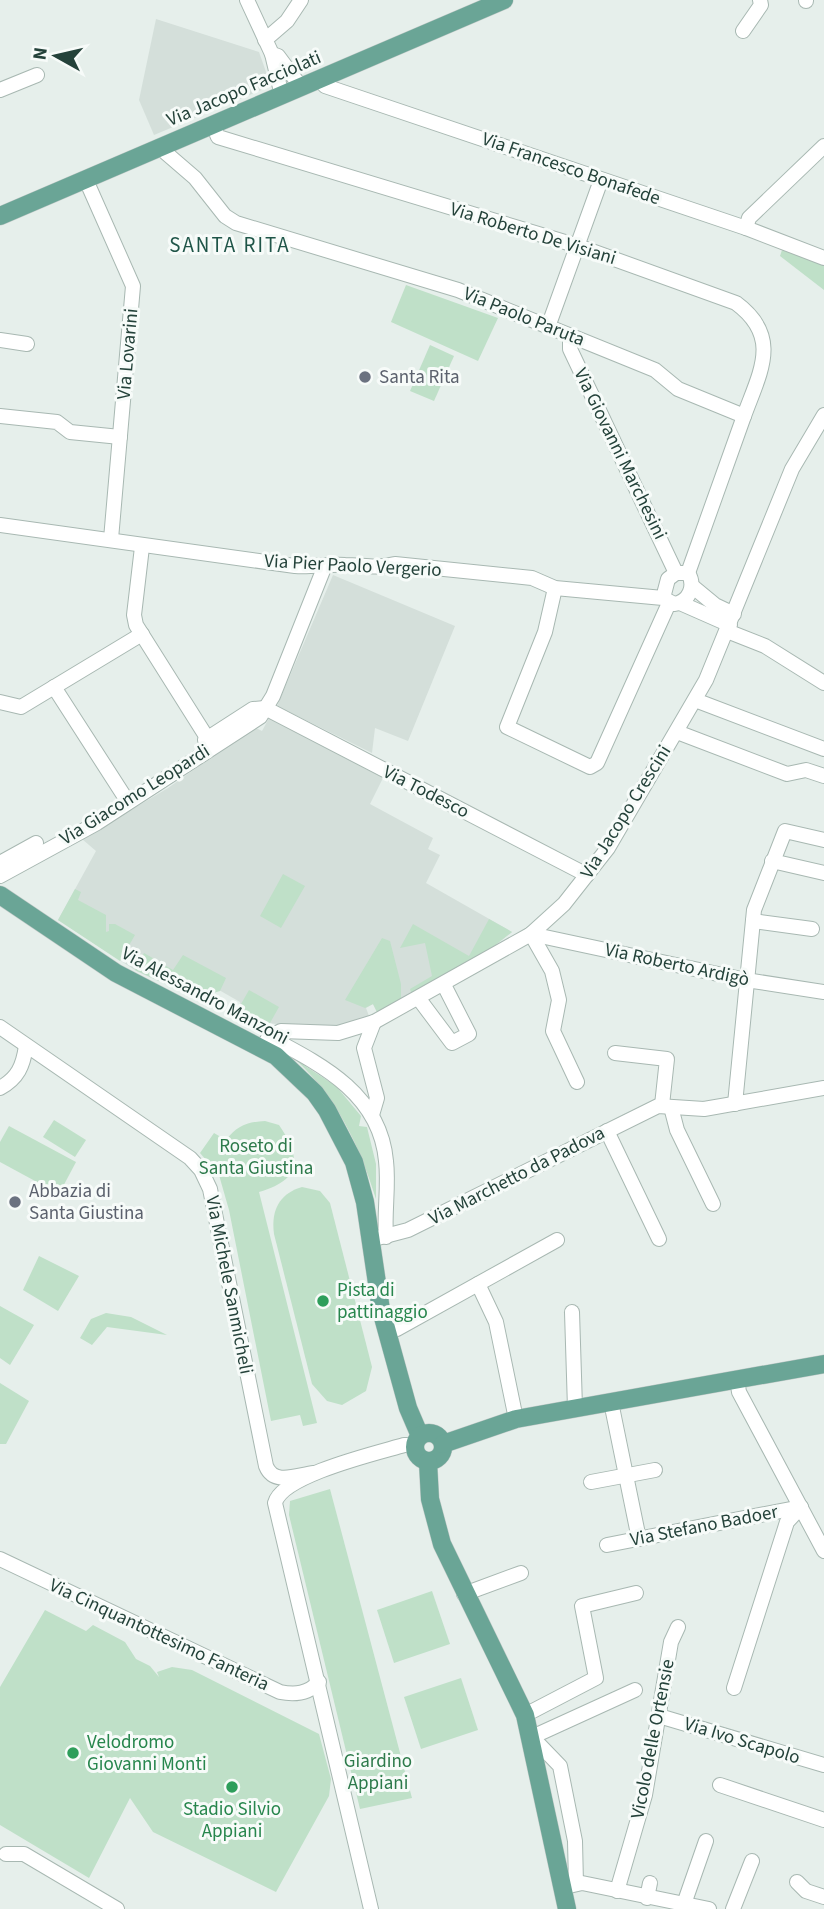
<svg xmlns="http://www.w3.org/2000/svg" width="824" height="1909" font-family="'Source Sans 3',sans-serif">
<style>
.built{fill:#d4dfda}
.green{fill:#bfe0c8}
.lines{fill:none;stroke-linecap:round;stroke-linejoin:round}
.minor-casing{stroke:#a8b8b2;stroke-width:16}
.major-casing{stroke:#c2cac8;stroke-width:19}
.minor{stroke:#fff;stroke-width:14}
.major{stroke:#6aa596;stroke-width:18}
.worship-dot{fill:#6b7280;stroke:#f7fbf9;stroke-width:2.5}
.leisure-dot{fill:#2e9e5b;stroke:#f7fbf9;stroke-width:2.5}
.labels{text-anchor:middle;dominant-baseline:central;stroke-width:6;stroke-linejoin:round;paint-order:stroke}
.street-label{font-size:19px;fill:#24423a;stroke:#f7fbf9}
.worship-label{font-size:19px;fill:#5b616d;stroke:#f7fbf9;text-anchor:start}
.park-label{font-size:19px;fill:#2d7a4b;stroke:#f7fbf9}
.leisure-label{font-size:19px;fill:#27864d;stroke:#f7fbf9;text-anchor:start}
.neighbourhood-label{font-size:21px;letter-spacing:2px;fill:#1f5548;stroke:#f7fbf9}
</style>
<rect width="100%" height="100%" fill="#e6efeb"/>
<g class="built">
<polygon points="156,19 259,52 271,86 154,135 139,100"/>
<polygon points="333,575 455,626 408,741 375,728 372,753 277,706"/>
<polygon points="269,718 383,778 370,804 433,838 428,849 440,855 426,883 512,932 484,954 377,1012 373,1004 366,1008 369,1016 344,1025 289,1025 244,1021 240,1002 219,990 197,998 138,972 58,920 96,851 82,839 168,788 254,727 262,731"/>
</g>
<g class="green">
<polygon points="782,250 824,265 824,290 780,256"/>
<polygon points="406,285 498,318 478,361 391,322"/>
<polygon points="430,345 454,356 434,401 410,391"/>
<polygon points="283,874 305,886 281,928 260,916"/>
<polygon points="75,889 81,892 78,900 106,915 106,932 109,931 109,924 115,924 135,935 120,961 58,920"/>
<polygon points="489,919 512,932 484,954 412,995 410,989 432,976 425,943 400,948 413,924 469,956"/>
<polygon points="382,938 390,941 401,984 401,1000 377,1012 373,1004 365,1008 345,1000"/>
<polygon points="144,953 173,970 183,955 226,978 220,991 197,998 135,970"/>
<polygon points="249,990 279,1007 270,1023 244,1021 241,1004"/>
<path d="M296 1060 336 1086 361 1116 359 1126 367 1127 376 1164V1199C359 1145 338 1099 296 1060Z"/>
<polygon points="54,1120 86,1140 75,1157 43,1137"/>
<path d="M265 1121 279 1125C303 1160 300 1180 259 1192L317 1423 303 1426 300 1415 271 1421 229 1210 219 1175 200 1153 214 1133 226 1140C237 1126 247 1122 265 1121Z"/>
<polygon points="9,1126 76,1162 59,1194 0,1162 0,1142"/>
<path d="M302 1187 320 1191 330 1203 372 1367 366 1391 342 1405 327 1401 312 1384 274 1234C271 1212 278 1194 302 1187Z"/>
<polygon points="39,1256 79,1276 58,1311 23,1290"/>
<polygon points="0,1306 34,1325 10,1365 0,1358"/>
<polygon points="106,1313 131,1317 167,1335 107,1327 92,1345 80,1338 91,1319"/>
<polygon points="0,1383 29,1401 6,1444 0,1444"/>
<polygon points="330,1489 412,1798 360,1809 289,1515 290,1501"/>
<polygon points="432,1591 450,1644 394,1663 377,1610"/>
<polygon points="45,1610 86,1631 93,1625 125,1642 136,1659 150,1666 159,1677 157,1672 172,1667 192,1670 319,1734 331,1779 329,1796 276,1892 153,1832 130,1798 89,1878 0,1825 0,1687"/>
<polygon points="461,1678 478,1730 421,1749 404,1697"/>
</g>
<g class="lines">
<g class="minor-casing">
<g id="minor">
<polyline points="247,0 272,54 282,96"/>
<polyline points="806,0 806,1"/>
<polyline points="743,31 761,5 760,0"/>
<polyline points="265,40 287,21 301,0"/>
<polyline points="272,54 278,56 301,87"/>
<polyline points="320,80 325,86 746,228 824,258"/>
<polyline points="0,90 37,75"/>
<path d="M213 125 218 137 578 246 736 303C782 337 760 372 744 416"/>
<polyline points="164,147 166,153 195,178 225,216 236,223 458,290 655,370 678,389 744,416 688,573"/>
<polyline points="86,180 133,286 111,539"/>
<polyline points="746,228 749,218 824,146"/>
<polyline points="548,327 601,180"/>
<polyline points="570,336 570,349 676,573"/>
<polyline points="0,340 27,344"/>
<polyline points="0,416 57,422 70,432 120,437"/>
<path d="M0 525 295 566C313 567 329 564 345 565 364 565 376 569 395 564L532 578 555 588 663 598 674 604C689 602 696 586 688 573H676L668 579 663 598"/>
<polyline points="142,547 134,615 136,625 211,744"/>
<polyline points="692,586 715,605 734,614"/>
<polyline points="555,588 545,632 507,727 590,767 597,763 669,603"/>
<polyline points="680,603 730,625"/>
<polyline points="727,631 765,646 824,683"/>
<polyline points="54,687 128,802"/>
<polyline points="695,700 824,749"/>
<polyline points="0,702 21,707 142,634"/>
<polyline points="265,708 587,875"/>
<polyline points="677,732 787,774 806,770 824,776"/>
<polyline points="205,740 253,709 265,708"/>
<polyline points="772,861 824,873"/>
<polyline points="0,863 36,843"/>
<polyline points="0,876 97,823 260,717 273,696 324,568"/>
<polyline points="753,921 812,929"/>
<polyline points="531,934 746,980 824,992"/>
<polyline points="531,934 552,971 559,1000 553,1031 577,1082"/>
<polyline points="419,999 452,1043 469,1034 444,985"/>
<path d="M0 1027 190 1158 201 1170 210 1189 266 1466C274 1486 297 1475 314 1473"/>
<path d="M269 1037C322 1065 380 1094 386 1161 389 1186 384 1212 386 1237"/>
<polyline points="262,1048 269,1037 281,1031 338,1033 374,1022 531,934 564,904 608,848 706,680 792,469 824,415"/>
<polyline points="615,1053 667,1059 662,1105"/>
<path d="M0 1088C18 1078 23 1066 26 1046"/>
<polyline points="735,1104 754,910 785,831 824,840"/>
<polyline points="671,1107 677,1130 713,1204"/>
<polyline points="372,1115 377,1098 364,1048 374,1022"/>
<polyline points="607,1131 659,1239"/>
<polyline points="370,1240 408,1230 658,1106 704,1109 824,1088"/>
<polyline points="478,1284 496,1322 516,1419"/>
<polyline points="572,1312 575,1408"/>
<polyline points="386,1332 397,1329 557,1240"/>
<polyline points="737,1379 739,1392 824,1551"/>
<polyline points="611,1402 639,1539"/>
<polyline points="591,1482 655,1470"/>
<polyline points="607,1545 801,1507"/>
<path d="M0 1559 280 1692C295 1695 308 1694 319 1682"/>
<polyline points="464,1594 521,1573"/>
<polyline points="734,1688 787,1522 801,1507"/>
<polyline points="525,1715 596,1678 582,1606 636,1593"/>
<polyline points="659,1716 824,1765"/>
<polyline points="532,1737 560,1766 575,1841 576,1884"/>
<polyline points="532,1737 635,1690"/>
<polyline points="720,1785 824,1820"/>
<polyline points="6,1854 24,1854 117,1909"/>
<polyline points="797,1882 806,1891 824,1897"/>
<polyline points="569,1886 582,1883 709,1909"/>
<polyline points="617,1891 645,1795 671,1642 678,1627"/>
<polyline points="647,1898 650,1883"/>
<polyline points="684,1904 706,1841"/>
<path d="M371 1909 275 1503C282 1475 377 1453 404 1445H414"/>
<polyline points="733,1909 752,1861"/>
</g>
</g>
<g class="major-casing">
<g id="major">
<polyline points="0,216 504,0"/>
<polyline points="0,895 116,973 276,1056 315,1093 327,1110 354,1162 365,1202 381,1310 408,1408 420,1436"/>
<circle cx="429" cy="1447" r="14"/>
<polyline points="443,1444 516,1419 824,1364"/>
<polyline points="428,1462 430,1499 442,1544 525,1715 567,1909"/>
</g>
</g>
<use href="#minor" class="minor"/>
<use href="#major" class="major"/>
</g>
<g class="worship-dot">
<circle cx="365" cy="377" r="7"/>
<circle cx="15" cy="1202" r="7"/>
</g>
<g class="leisure-dot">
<circle cx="323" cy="1301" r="7"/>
<circle cx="73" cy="1753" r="7"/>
<circle cx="232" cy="1787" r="7"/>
</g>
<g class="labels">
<g class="street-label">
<text transform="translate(244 89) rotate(-23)">Via Jacopo Facciolati</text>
<text transform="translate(571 169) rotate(19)">Via Francesco Bonafede</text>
<text transform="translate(533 234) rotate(17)">Via Roberto De Visiani</text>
<text transform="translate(524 317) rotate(22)">Via Paolo Paruta</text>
<text transform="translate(128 354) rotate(-85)">Via Lovarini</text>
<text transform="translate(620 454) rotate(64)">Via Giovanni Marchesini</text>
<text transform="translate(353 566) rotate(3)">Via Pier Paolo Vergerio</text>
<text transform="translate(426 792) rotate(27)">Via Todesco</text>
<text transform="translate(135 795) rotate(-32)">Via Giacomo Leopardi</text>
<text transform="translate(626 812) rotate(-58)">Via Jacopo Crescini</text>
<text transform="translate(677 965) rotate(12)">Via Roberto Ardigò</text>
<text transform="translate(205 996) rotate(28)">Via Alessandro Manzoni</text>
<text transform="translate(517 1176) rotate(-27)">Via Marchetto da Padova</text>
<text transform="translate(229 1285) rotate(79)">Via Michele Sanmicheli</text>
<text transform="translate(704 1526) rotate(-11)">Via Stefano Badoer</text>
<text transform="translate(159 1635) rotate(25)">Via Cinquantottesimo Fanteria</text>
<text transform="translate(653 1739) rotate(-79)">Vicolo delle Ortensie</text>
<text transform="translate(742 1741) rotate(17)">Via Ivo Scapolo</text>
</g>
<g class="worship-label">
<text x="379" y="377">Santa Rita</text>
<text x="29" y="1191">Abbazia di<tspan x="29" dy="22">Santa Giustina</tspan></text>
</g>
<g class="park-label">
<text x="256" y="1146">Roseto di<tspan x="256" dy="22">Santa Giustina</tspan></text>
<text x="378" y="1761">Giardino<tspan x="378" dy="22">Appiani</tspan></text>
</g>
<g class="leisure-label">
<text x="337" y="1290">Pista di<tspan x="337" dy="22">pattinaggio</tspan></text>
<text x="87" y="1742">Velodromo<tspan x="87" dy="22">Giovanni Monti</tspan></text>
<text x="232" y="1809" text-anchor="middle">Stadio Silvio<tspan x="232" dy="22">Appiani</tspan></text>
</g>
<g class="neighbourhood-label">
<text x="230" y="245">SANTA RITA</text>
</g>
</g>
<g transform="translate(56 56) rotate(278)" stroke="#f7fbf9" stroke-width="5" paint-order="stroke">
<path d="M0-5L12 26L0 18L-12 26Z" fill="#24423a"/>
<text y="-10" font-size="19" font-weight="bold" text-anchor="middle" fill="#24423a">N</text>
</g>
</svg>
